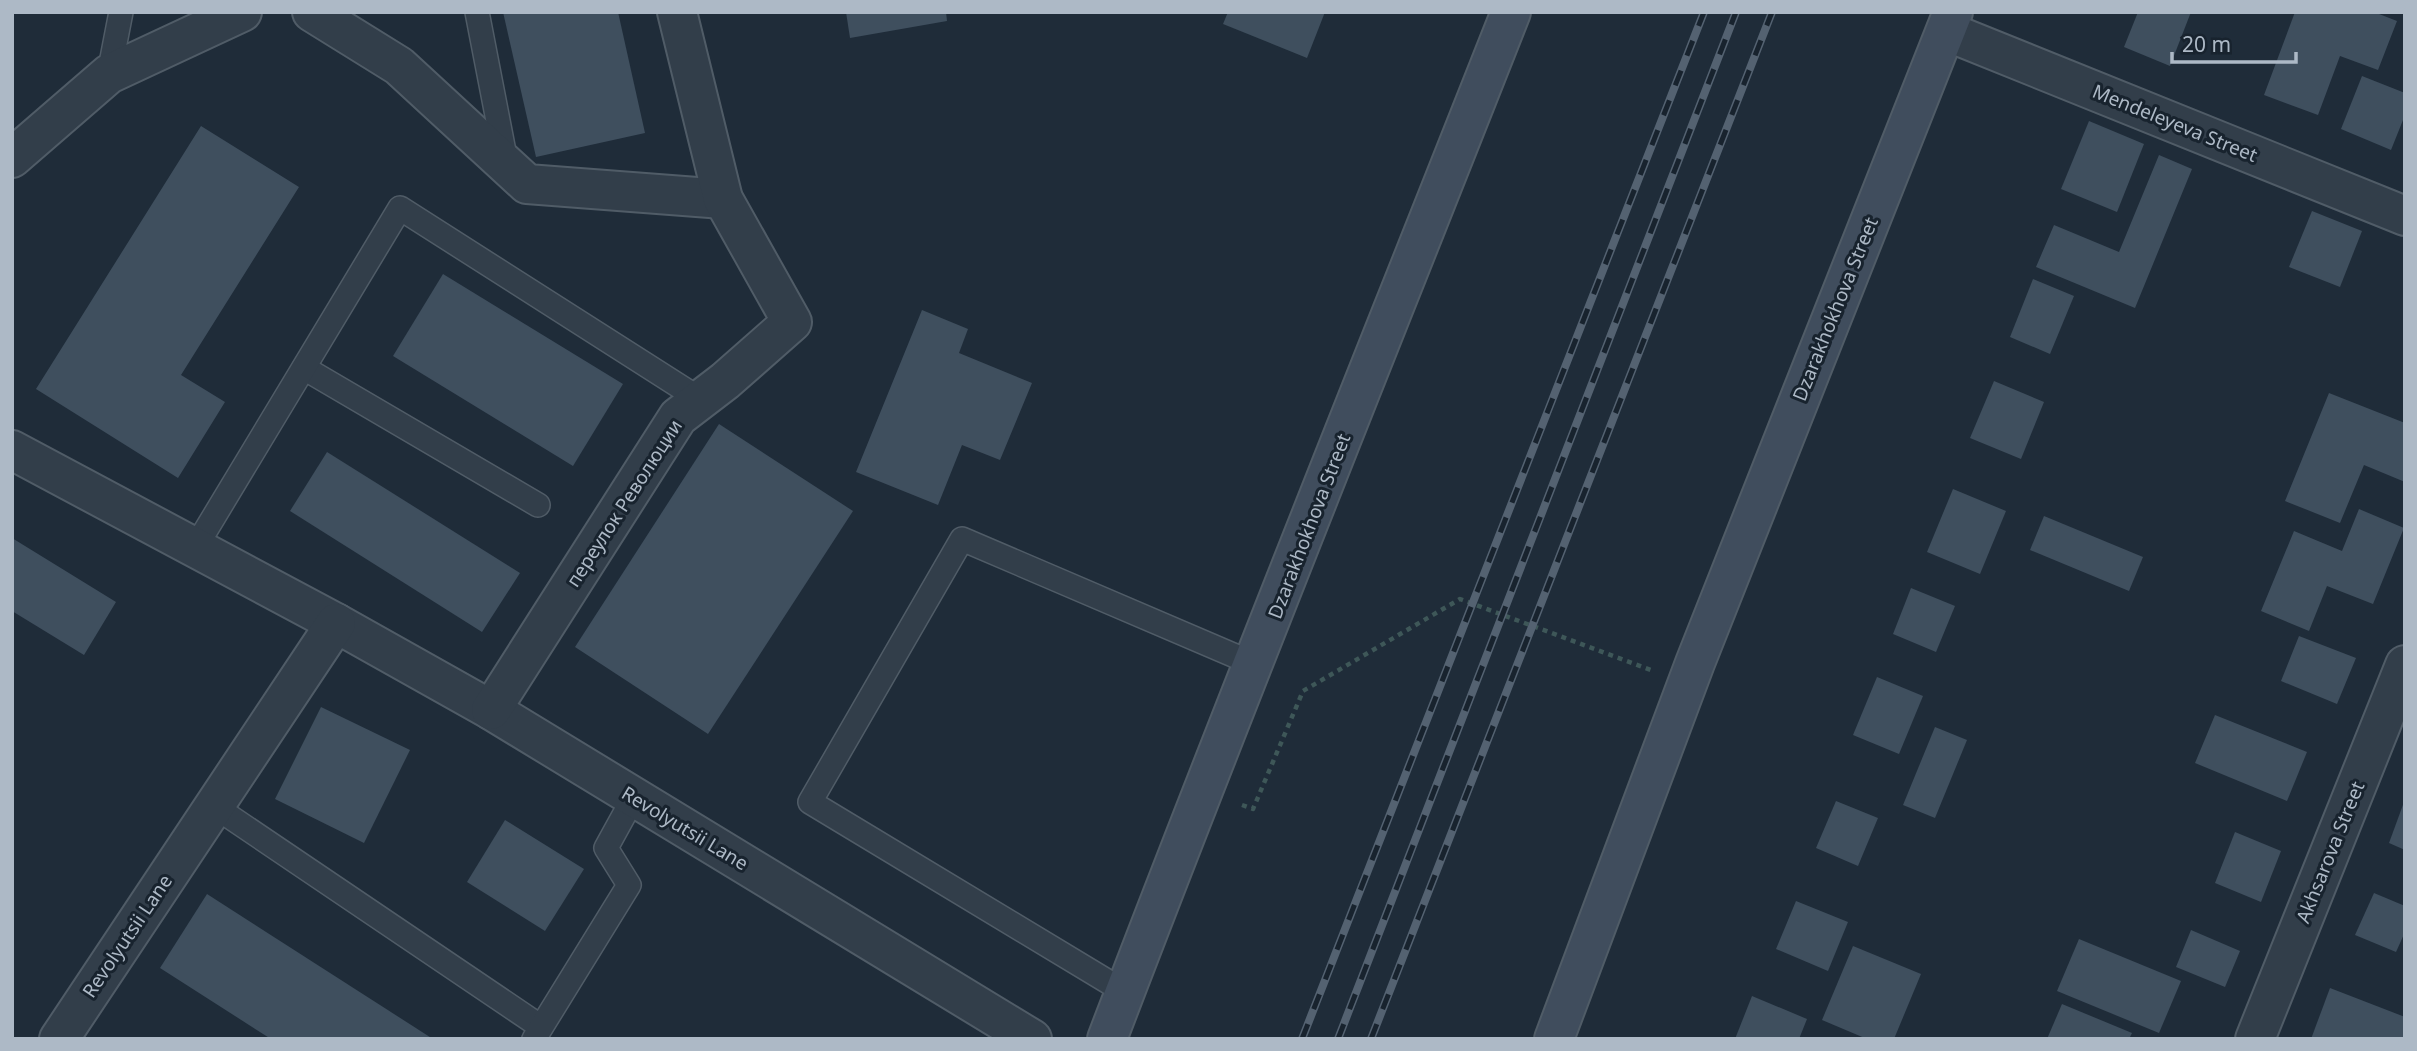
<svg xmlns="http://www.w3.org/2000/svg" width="2417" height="1051" font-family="'Noto Sans',sans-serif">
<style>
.building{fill:#3f4f5e}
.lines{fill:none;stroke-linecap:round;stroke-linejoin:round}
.lane-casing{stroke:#505c67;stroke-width:26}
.street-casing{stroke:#505c67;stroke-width:42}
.secondary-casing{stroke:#505c67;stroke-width:42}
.path{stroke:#3e5758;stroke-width:4.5;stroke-dasharray:5 5;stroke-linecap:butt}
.lane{stroke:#323e4a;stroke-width:23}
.street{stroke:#323e4a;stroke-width:38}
.secondary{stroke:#404d5d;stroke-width:38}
.rail-casing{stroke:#546271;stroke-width:8}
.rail{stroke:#18232e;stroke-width:5;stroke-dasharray:16;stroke-linecap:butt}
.labels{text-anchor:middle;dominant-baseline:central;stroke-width:6;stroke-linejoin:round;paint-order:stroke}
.street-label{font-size:19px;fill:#adb9c6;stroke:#18232e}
</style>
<rect width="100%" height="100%" fill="#1f2c39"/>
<g class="building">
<polygon points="503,12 618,12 645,133 536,157"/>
<polygon points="846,12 946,12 947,21 850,38"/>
<polygon points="1228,12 1325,12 1307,58 1223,24"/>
<polygon points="2138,12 2191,12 2170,66 2124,47"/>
<polygon points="2295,12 2374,12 2397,21 2378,70 2340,56 2318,115 2264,95"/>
<polygon points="2362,76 2405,93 2405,115 2391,150 2341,129"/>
<polygon points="2089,121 2144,144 2117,212 2061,189"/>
<polygon points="201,126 299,187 181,375 225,402 178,478 36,389"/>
<polygon points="2159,155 2192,169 2135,308 2036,267 2054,225 2119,252"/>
<polygon points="2312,211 2362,231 2340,287 2289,267"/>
<polygon points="443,274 623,384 573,466 393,356"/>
<polygon points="2033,279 2074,296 2050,354 2010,337"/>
<polygon points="922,310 968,329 959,353 1032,383 1000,460 962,445 938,505 856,472"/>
<polygon points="1994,381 2044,402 2021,459 1970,438"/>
<polygon points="2329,393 2405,423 2405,482 2364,465 2340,523 2285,501"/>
<polygon points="719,424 853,511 708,734 575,647"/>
<polygon points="327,452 520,573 482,632 290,511"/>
<polygon points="1953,489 2006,511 1980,574 1927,552"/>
<polygon points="2359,509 2404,528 2373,604 2327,586 2309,631 2261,611 2294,531 2342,551"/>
<polygon points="2044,516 2143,557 2129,591 2030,550"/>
<polygon points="12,538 116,602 84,655 12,611"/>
<polygon points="1911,588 1955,606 1936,652 1893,634"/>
<polygon points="2299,636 2356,658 2337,704 2281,681"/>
<polygon points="1877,677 1923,696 1899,754 1853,735"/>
<polygon points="321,707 410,750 364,843 275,799"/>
<polygon points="2215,715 2307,752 2287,801 2195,763"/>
<polygon points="1935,727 1967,740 1935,818 1903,805"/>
<polygon points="1836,801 1878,818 1858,866 1816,848"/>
<polygon points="2404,802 2405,802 2405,850 2389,843"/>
<polygon points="505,820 584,869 545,931 467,882"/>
<polygon points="2235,832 2281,851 2261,902 2215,883"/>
<polygon points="2374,893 2405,906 2405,932 2396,952 2355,935"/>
<polygon points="207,894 433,1039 271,1039 160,968"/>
<polygon points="1796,901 1848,922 1828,971 1776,949"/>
<polygon points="2191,930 2240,951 2225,987 2176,967"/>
<polygon points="2079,939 2181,981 2159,1033 2057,991"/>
<polygon points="1853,946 1921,974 1894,1039 1867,1039 1822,1020"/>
<polygon points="2330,988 2405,1017 2405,1039 2311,1039"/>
<polygon points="1752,996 1807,1019 1799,1039 1735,1039"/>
<polygon points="2062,1004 2132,1033 2129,1039 2047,1039"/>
</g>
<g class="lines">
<g class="lane-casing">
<g id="lane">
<polyline points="477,12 506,162"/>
<polyline points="109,74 121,12"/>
<polyline points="304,368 538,505"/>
<polyline points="195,548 400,208 701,400"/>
<polyline points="214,806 541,1027"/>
<polyline points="1125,992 810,802 962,539 1254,664"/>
<polyline points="534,1039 629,885 606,848 634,797"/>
</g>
</g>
<g class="street-casing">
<g id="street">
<polyline points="312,12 399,66 527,184 723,199"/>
<polyline points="1946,31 2405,216"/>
<polyline points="12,158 109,74 242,12"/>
<polyline points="12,450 336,623 491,710 1032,1039"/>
<polyline points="491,710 678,417 725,381 792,322 723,199 677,12"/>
<polyline points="59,1039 336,623"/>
<polyline points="2255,1039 2405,665"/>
</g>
</g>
<g class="secondary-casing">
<g id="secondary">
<path d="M1107 1039C1238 695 1376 354 1511 12"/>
<polyline points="1554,1039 1695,663 1953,12"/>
</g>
</g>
<polyline class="path" points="1242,805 1253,809 1303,691 1460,599 1651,670"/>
<use href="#lane" class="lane"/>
<use href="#street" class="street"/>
<use href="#secondary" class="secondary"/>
<g class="rail-casing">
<g id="rail">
<polyline points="1302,1039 1704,12"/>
<polyline points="1338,1039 1736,12"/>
<polyline points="1371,1039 1772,12"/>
</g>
</g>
<use href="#rail" class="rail"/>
</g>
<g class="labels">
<g class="street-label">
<text transform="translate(2175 123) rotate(22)">Mendeleyeva Street</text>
<text transform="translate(1835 309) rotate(-68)">Dzarakhokhova Street</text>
<text transform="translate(624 503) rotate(-57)">переулок Революции</text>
<text transform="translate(1309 526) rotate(-69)">Dzarakhokhova Street</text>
<text transform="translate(685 828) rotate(31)">Revolyutsii Lane</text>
<text transform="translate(2330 852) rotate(-68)">Akhsarova Street</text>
<text transform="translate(127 936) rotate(-56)">Revolyutsii Lane</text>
</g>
</g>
<rect width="2417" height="1051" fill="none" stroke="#adb9c6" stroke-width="28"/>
<path d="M2172 52v10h124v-10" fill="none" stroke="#adb9c6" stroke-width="3.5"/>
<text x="2182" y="52" font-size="21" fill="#adb9c6" stroke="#18232e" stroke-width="5" paint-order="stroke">20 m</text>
</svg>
